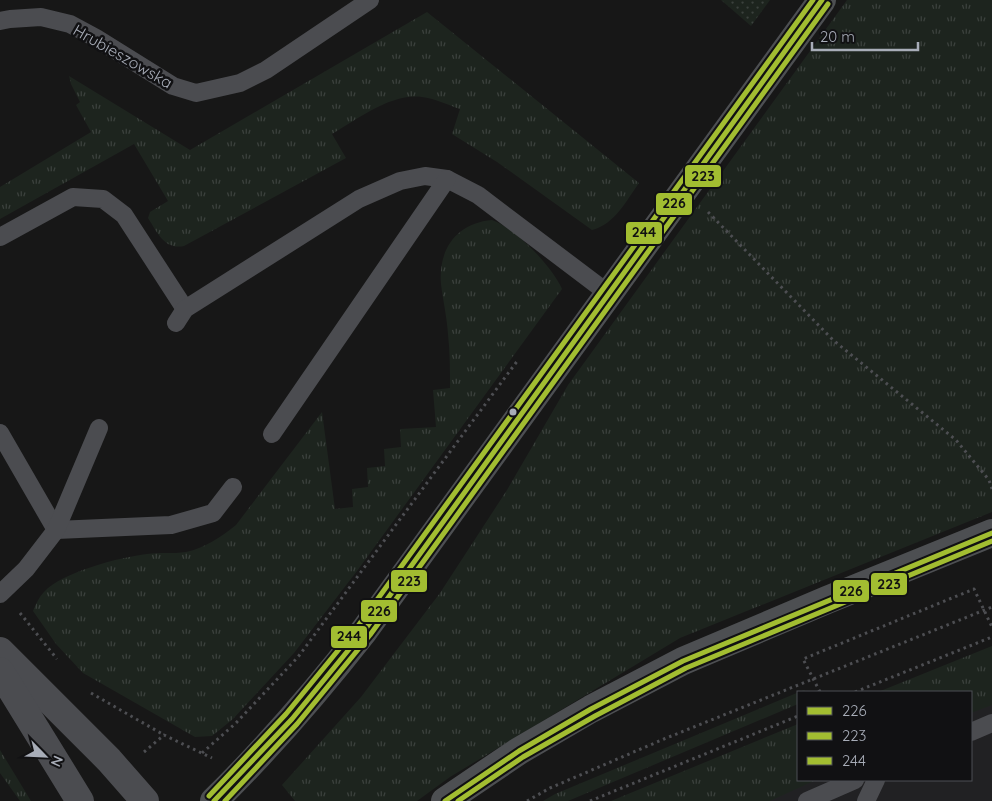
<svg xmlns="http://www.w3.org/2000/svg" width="992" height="801" font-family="Quicksand,sans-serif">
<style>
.built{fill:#212123}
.grass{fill:url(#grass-tufts)}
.garden{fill:url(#garden-dots)}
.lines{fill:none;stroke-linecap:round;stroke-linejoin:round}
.path{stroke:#4d4e52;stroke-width:3;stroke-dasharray:2.5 4;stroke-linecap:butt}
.service{stroke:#4b4c50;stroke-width:18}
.minor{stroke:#4b4c50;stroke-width:28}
.primary{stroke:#4d4f52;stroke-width:28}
.bus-1-casing{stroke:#111113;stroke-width:9}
.bus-2-casing{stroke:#111113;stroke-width:9}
.bus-3-casing{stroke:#111113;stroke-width:9}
.bus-1{stroke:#a2bd31;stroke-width:5}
.bus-2{stroke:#a2bd31;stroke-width:5}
.bus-3{stroke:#a2bd31;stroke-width:5}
.bus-dot{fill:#a8adb8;stroke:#111113;stroke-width:2}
.labels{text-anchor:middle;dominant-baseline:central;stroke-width:5;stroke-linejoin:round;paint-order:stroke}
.street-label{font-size:16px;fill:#a8adb8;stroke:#111113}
.line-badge{stroke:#111113;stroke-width:2}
.pale-badge-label{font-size:14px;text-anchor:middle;font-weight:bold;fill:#111}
</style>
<defs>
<pattern id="grass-tufts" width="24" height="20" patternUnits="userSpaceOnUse" patternTransform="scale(1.25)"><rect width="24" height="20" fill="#1d241e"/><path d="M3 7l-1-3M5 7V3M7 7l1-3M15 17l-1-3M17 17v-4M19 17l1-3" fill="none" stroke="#3b413d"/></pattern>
<pattern id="garden-dots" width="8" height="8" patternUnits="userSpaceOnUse" patternTransform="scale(1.25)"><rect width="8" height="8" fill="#1d241e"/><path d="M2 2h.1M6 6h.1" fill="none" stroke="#3b413d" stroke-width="1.8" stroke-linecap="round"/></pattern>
</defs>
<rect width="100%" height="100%" fill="#171717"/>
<polygon class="built" points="992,680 992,801 705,801 798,780 971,780 971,692"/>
<g class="grass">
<polygon points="847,0 992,0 992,512 680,638 450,777 417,801 295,801 282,785 361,697 440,593 507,490 568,385"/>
<path d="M427 12 639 183C626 201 615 224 592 230L497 162 452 134 460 109C448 105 434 98 422 97 391 93 358 119 332 134L346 158 184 246C164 250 157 232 148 218L150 212 168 201 134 144 0 219V187L91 132 76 105 80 102 71 84 69 76 190 150Z"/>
<path d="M492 220C515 228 552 266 562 289L357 571 294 653 233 719 212 736 195 737 83 673 56 644 33 611C36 604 39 597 44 592 62 572 121 557 147 554 160 552 173 554 186 552 205 548 221 537 236 525L322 412 335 509 353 507 352 489 368 487 367 468 385 466 384 449 401 447 400 429 436 427 433 390 450 388C450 370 450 352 448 334 447 317 443 301 441 284 438 249 457 223 492 220Z"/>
<polygon points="992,646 992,705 971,713 971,692 878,692"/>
<polygon points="804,690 806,692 798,692 798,704 568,801 543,801 555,794"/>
<polygon points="798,724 798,780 816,780 770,801 611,801"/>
<polygon points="0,750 31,801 20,801 0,773"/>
</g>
<polygon class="garden" points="721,0 770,0 751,26"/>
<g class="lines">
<g class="path">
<polyline points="708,212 833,340 956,440 989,480 992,489"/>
<polyline points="20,613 57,659"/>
<polyline points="820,692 803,659 974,589 992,627"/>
<polyline points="855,692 992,637"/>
<polyline points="91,693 164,735"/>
<polyline points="144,752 164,735 212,758"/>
<polyline points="202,753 236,723 298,657 518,360"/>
<polyline points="527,801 550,788 664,739 992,607"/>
<polyline points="590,801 798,716"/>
</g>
<g class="service">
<polyline points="0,21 10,19 41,17 70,24 96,38 173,86 196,93 240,83 266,70 370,0"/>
<polyline points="0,237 73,197 103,199 124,215 185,309"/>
<polyline points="176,323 185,309 359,199 400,181 425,176 447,179 478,195 609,294"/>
<polyline points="0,433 56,530"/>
<polyline points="272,434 447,179"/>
<polyline points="56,530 171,525 213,513 233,487"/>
<polyline points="0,594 26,569 56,530 99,428"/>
<polyline points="971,732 992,723"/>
<polyline points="807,801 855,780"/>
<polyline points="866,801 876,780"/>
</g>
<g class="minor">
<polyline points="0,651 109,760 145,801"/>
<polyline points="0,671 80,801"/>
</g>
<g class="primary">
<path d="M214 801C268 748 317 691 364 631L822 0"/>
<polyline points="445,801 519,751 591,709 683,661 827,600 992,533"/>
</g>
<g class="bus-1-casing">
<g id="bus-1">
<polyline points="214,801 292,719 364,631 822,0"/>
<polyline points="445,801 519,751 591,709 683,661 992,533"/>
</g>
</g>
<g class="bus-2-casing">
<g id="bus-2">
<polyline points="225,801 297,724 370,635 828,4"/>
<polyline points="458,801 523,757 595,716 686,668 992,541"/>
</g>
</g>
<g class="bus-3-casing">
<polyline id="bus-3" points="209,796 286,714 358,626 813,0"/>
</g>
<use href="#bus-1" class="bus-1"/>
<use href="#bus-2" class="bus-2"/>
<use href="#bus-3" class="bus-3"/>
</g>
<circle class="bus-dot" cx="513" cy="412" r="4.5"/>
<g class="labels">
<g class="street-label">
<text transform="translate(123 56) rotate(30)">Hrubieszowska</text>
</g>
</g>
<g class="line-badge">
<rect x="684" y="164" width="38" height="24" rx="5" fill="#a2bd31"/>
<rect x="655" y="192" width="38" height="24" rx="5" fill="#a2bd31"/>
<rect x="625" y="221" width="38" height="24" rx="5" fill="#a2bd31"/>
<rect x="390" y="569" width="38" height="24" rx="5" fill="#a2bd31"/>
<rect x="870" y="572" width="38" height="24" rx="5" fill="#a2bd31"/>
<rect x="832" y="579" width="38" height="24" rx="5" fill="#a2bd31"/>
<rect x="360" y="599" width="38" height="24" rx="5" fill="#a2bd31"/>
<rect x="330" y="625" width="38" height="24" rx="5" fill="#a2bd31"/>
</g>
<g class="pale-badge-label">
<text x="703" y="181">223</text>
<text x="674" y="208">226</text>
<text x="644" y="237">244</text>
<text x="409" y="586">223</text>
<text x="889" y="589">223</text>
<text x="851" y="596">226</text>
<text x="379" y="616">226</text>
<text x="349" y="641">244</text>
</g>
<rect x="797" y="691" width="175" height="90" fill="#111113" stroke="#4d4f55"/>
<rect x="807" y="707" width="25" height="8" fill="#a2bd31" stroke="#4d4f55"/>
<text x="842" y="716" font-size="15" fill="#a8adb8">226</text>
<rect x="807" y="732" width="25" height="8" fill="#a2bd31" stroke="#4d4f55"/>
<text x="842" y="741" font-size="15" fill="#a8adb8">223</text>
<rect x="807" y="757" width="25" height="8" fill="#a2bd31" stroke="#4d4f55"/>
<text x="842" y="766" font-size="15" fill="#a8adb8">244</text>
<g transform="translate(45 756) rotate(114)" stroke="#111113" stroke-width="4" paint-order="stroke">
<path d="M0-4L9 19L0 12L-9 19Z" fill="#a8adb8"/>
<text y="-8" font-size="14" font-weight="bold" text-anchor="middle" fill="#a8adb8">N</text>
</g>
<path d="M812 42v8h106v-8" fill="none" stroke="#a8adb8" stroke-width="2.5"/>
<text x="820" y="42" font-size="15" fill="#a8adb8" stroke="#111113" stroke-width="4" paint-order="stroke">20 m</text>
</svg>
